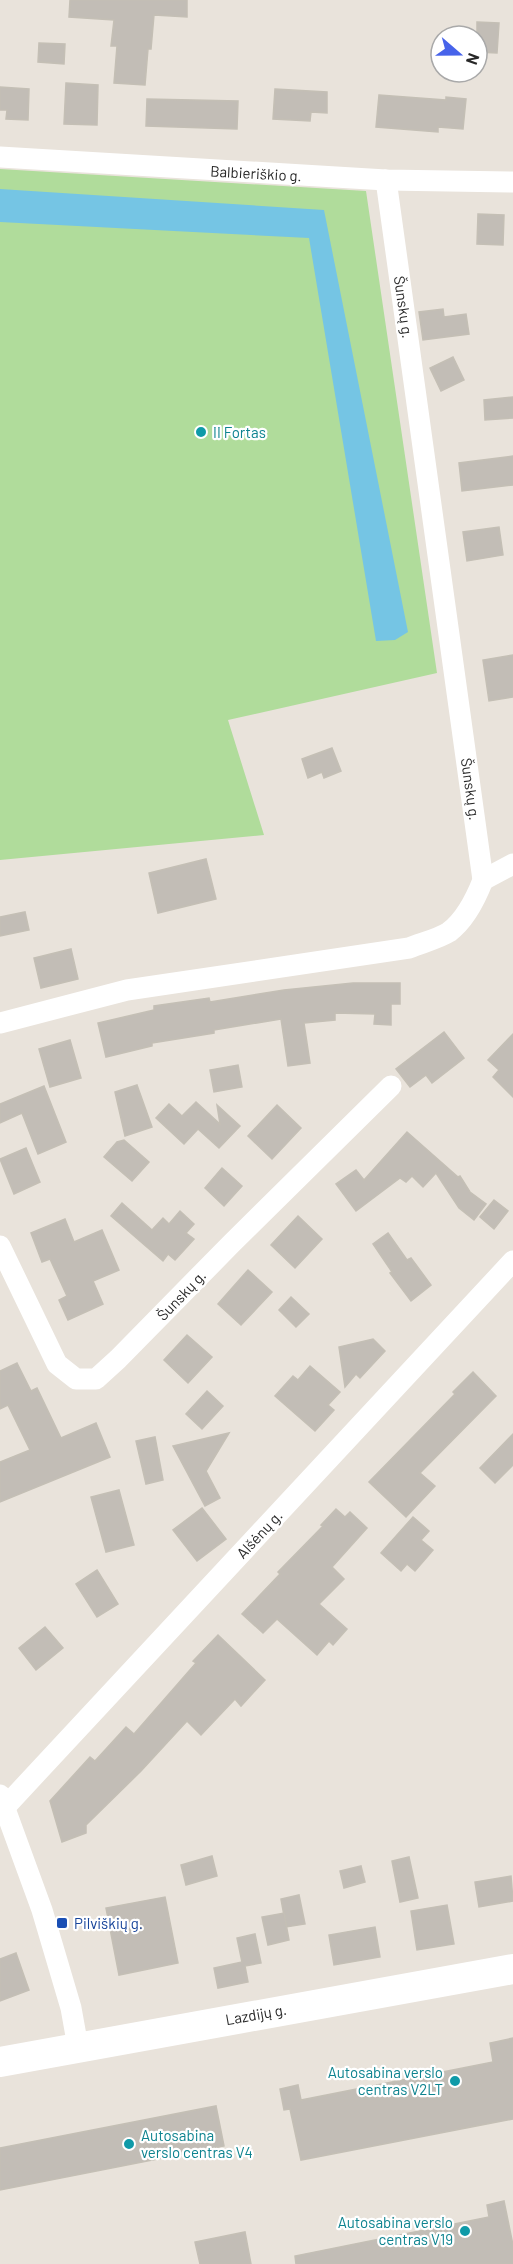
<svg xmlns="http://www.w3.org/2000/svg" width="513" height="2264" font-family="Barlow,sans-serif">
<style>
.green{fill:#b0dc9b}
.water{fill:#75c5e4}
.building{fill:#c2bdb6;stroke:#c4bfb5;stroke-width:1.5}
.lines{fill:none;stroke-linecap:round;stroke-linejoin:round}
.street{stroke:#fff;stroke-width:21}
.secondary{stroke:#fff;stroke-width:30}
.culture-dot{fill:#0f9aa8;stroke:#fff;stroke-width:2}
.transit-dot{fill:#1a4fb4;stroke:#fff;stroke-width:2}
.labels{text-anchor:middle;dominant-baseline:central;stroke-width:4.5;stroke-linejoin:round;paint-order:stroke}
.street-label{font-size:15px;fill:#282828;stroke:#fff}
.culture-label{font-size:15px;fill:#0d838f;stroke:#fff;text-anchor:start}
.transit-label{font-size:15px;fill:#164399;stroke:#fff;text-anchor:start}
</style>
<rect width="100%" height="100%" fill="#e9e3db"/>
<polygon class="green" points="0,169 366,191 437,673 228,720 264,835 0,860"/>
<polygon class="water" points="0,189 324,210 408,632 395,640 376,641 309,238 0,222"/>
<g class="building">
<polygon points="70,0 187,0 187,17 154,15 151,49 148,49 145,85 114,83 117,46 111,46 114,20 69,17"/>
<polygon points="477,22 499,23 497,53 477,52"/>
<polygon points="39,43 65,44 64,64 38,62"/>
<polygon points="66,83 98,85 97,125 64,124"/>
<polygon points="0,87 29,89 28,120 6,119 7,110 0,110"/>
<polygon points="275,89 327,92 327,113 311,112 310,121 273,119"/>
<polygon points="379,95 446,100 446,97 466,99 463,129 438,127 438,132 376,127"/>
<polygon points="147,99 238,101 237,129 146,126"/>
<polygon points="478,214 504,215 503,245 477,244"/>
<polygon points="443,309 444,317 466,314 469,334 423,340 419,312"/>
<polygon points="453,357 464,380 441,391 430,368"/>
<polygon points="513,397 513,418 485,420 484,400"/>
<polygon points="513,456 513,485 462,491 459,463"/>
<polygon points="499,527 503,555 467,561 463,532"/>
<polygon points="513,655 513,697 489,701 483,660"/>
<polygon points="332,748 341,771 324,778 322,772 308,778 302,759"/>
<polygon points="206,859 216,899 158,913 149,873"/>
<polygon points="25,912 29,930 0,936 0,917"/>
<polygon points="71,949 78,979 41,988 34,958"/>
<polygon points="353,983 400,983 400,1004 391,1004 391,1025 374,1024 375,1014 335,1013 335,1020 304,1023 310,1063 288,1066 281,1019 214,1030 214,1033 152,1043 152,1046 106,1057 98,1023 154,1010 154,1006 209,998 210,1002 284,990"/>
<polygon points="444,1032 464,1058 432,1083 426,1075 410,1087 396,1069"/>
<polygon points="513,1034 513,1097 493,1077 499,1070 488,1060"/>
<polygon points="70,1040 81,1078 50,1087 39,1049"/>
<polygon points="238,1065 242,1087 214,1092 210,1070"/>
<polygon points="137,1085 152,1127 125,1136 115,1092"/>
<polygon points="44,1086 66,1142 38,1154 22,1113 0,1123 0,1104"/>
<polygon points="196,1102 220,1124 217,1105 240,1126 219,1148 198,1129 184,1144 156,1118 169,1104 182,1116"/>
<polygon points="277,1105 301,1128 272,1159 248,1136"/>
<polygon points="407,1132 458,1177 460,1176 470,1192 486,1204 474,1220 459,1208 436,1173 423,1187 412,1176 406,1182 400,1178 356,1211 336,1184 356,1170 364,1180"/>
<polygon points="124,1140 149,1162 132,1181 104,1157 117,1142"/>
<polygon points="26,1148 40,1182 14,1194 0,1159"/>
<polygon points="222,1168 242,1186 224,1206 205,1188"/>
<polygon points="494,1200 508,1211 494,1229 480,1217"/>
<polygon points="122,1203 152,1230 163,1218 169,1224 180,1211 194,1224 186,1233 194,1239 175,1260 168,1254 163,1261 111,1216"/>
<polygon points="298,1216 322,1239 295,1268 271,1245"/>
<polygon points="65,1219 74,1242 102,1230 119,1270 93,1281 103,1304 68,1320 59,1300 67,1296 50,1259 42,1262 31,1233"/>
<polygon points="388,1233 407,1260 411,1258 431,1285 411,1301 390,1273 392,1272 373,1244"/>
<polygon points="248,1270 272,1292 241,1325 218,1304"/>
<polygon points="291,1297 309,1314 296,1327 279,1310"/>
<polygon points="187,1335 212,1357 188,1383 164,1360"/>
<polygon points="373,1339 385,1351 360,1378 356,1374 345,1387 339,1347"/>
<polygon points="17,1363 31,1391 37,1388 61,1438 96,1423 110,1457 0,1502 0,1462 30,1450 8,1405 0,1409 0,1371"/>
<polygon points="310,1366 340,1392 328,1405 334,1410 315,1431 275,1396 293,1376 298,1380"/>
<polygon points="473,1372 496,1396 420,1473 435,1486 406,1517 369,1482 455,1394 453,1392"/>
<polygon points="207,1391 223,1406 202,1429 186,1414"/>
<polygon points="229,1433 206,1471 220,1498 205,1506 173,1446"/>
<polygon points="513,1434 513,1465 495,1483 480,1468"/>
<polygon points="155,1437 163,1480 146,1484 136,1441"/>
<polygon points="119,1490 134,1545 106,1552 91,1497"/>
<polygon points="202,1508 226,1539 197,1561 173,1530"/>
<polygon points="336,1509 345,1517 350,1512 367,1528 332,1567 344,1579 319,1604 347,1629 333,1645 329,1641 317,1655 277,1619 263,1633 242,1614 280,1574 278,1572 323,1526 321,1525"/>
<polygon points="413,1517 429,1531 421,1540 433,1550 415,1571 407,1564 401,1571 381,1553"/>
<polygon points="97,1570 118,1604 97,1617 76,1584"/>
<polygon points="45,1627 63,1648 36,1670 19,1648"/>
<polygon points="218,1635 265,1680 241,1706 235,1699 201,1735 187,1721 141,1771 86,1825 86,1833 62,1842 50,1801 90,1757 95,1761 126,1727 134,1734 196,1663 193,1661"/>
<polygon points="212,1856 217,1876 186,1885 181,1865"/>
<polygon points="409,1857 418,1898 400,1902 392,1861"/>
<polygon points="361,1866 365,1882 344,1888 340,1871"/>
<polygon points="511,1876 513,1901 479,1907 475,1882"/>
<polygon points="299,1895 305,1924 286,1927 281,1899"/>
<polygon points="165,1897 178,1963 119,1975 106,1908"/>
<polygon points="447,1905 454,1944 417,1950 411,1911"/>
<polygon points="284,1913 289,1940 268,1945 262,1917"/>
<polygon points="375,1927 380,1957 334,1965 329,1935"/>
<polygon points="255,1934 261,1963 245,1966 248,1982 218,1988 214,1968 242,1962 237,1938"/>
<polygon points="16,1953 29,1990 0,2001 0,1959"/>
<polygon points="513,2038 513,2119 301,2160 290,2109 284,2110 280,2089 298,2085 301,2100 493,2062 490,2043"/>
<polygon points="216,2106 224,2146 0,2190 0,2148"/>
<polygon points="504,2201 513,2245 513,2264 296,2264 295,2256 489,2217 487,2205"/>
<polygon points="245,2232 251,2264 200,2264 195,2242"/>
</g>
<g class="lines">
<g class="street">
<polyline points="0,157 386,180 513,182"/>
<polyline points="483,880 513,864"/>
<path d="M0 1023 127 990 409 948C421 943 438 939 449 932 465 920 476 898 483 880L386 180"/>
<polyline points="0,1246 57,1364 76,1379 96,1379 118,1359 231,1244 391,1086"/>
<polyline points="0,1795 42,1910 71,2008 78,2047"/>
<polyline points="5,1807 513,1261"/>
</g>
<polyline class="secondary" points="0,2062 513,1969"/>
</g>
<g class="culture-dot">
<circle cx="201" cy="432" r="6"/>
<circle cx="455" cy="2081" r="6"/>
<circle cx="129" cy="2144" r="6"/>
<circle cx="465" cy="2231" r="6"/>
</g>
<rect class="transit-dot" x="56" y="1917" width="12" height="12" rx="3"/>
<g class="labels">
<g class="street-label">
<text transform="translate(256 173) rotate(3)">Balbieriškio g.</text>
<text transform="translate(404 307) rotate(82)">Šunskų g.</text>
<text transform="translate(471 789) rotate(82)">Šunskų g.</text>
<text transform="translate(181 1295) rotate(-46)">Šunskų g.</text>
<text transform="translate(259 1534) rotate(-47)">Alšėnų g.</text>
<text transform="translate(256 2014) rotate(-10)">Lazdijų g.</text>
</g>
<g class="culture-label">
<text x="213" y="432">II Fortas</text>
<text x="443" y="2072" text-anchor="end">Autosabina verslo<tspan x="443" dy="17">centras V2LT</tspan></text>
<text x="141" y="2135">Autosabina<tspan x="141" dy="17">verslo centras V4</tspan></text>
<text x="453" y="2222" text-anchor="end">Autosabina verslo<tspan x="453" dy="17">centras V19</tspan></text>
</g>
<g class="transit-label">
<text x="74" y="1923">Pilviškių g.</text>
</g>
</g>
<g transform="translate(459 54) rotate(110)"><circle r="28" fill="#ffffff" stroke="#a9a9a9" stroke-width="1.5"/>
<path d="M0-4.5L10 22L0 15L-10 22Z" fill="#4763ea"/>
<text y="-9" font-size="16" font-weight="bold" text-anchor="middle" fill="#282828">N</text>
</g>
</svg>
